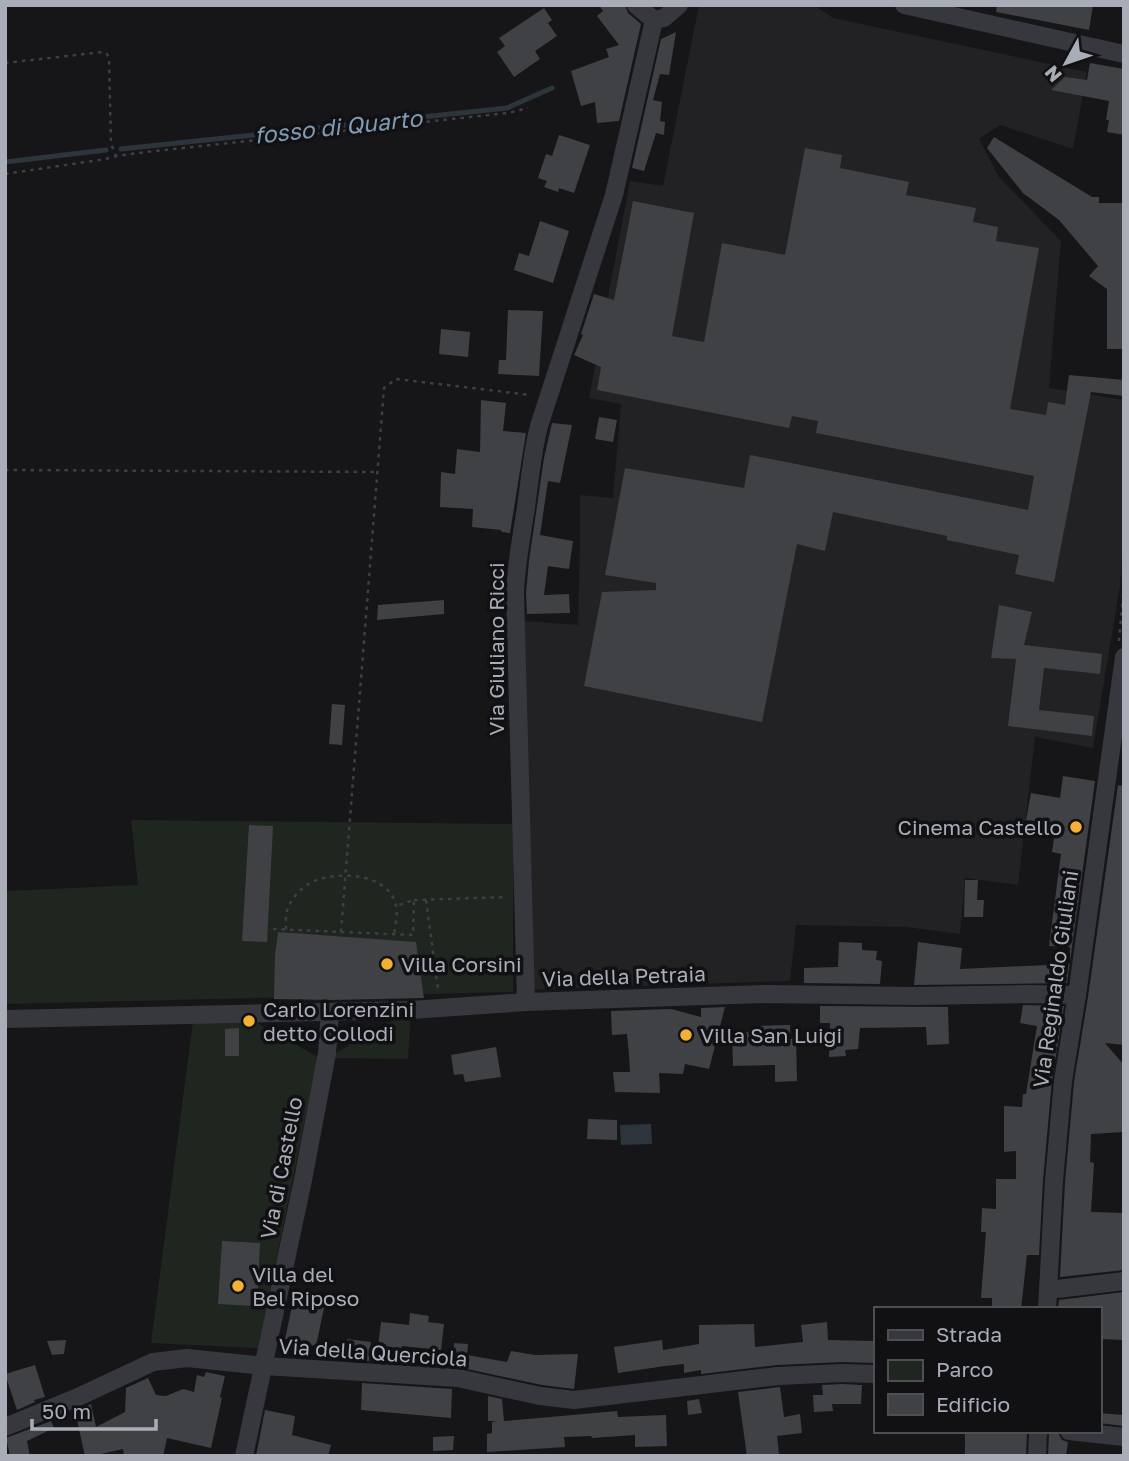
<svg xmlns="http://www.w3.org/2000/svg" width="1129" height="1461" font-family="'Golos Text',sans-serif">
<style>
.built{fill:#222225}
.green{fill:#1e261f}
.water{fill:#2c353c}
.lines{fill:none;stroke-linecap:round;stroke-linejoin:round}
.stream{stroke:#2c353c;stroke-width:5}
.building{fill:#404145}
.path{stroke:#3d3f44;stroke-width:2.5;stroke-dasharray:3.5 5;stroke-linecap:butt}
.street{stroke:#37383d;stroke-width:18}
.poi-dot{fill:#f2b134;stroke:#111113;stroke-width:2.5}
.labels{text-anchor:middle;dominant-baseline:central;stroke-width:7;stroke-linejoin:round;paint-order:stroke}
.street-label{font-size:21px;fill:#a8adb8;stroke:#111113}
.poi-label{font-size:21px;fill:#a8adb8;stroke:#111113;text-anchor:start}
.water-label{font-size:23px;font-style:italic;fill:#7f9bb3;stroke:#111113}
</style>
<rect width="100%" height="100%" fill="#161618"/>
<polygon class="built" points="699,5 814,5 833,18 1087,72 1073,149 1000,125 979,139 999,177 1061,241 1049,388 1124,400 1124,526 1120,586 1093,748 1035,737 1018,885 965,878 960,934 906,927 796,925 790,981 520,990 512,620 578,625 580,542 580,495 613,498 621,404 589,398 630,181 663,186"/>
<g class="green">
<polygon points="131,820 513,824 513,992 5,1004 5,891 138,885"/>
<polygon points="411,1010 408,1059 335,1058 335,1053"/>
<polygon points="248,1018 318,1057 258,1348 151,1343 193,1021"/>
</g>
<polygon class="water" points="651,1124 652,1144 621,1145 620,1125"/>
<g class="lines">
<g class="stream">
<polyline points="121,149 507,108 552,88"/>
<polyline points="5,162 106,150"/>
</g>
</g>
<g class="building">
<polygon points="599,5 625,5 628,13 641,24 619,121 597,123 595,102 581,106 571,71 609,57 606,49 619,45 597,16 603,11"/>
<polygon points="997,5 1093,5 1089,30 996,12"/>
<polygon points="544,8 552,20 548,23 557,36 535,51 540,59 514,77 497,52 505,46 499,38"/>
<polygon points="676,32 669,75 660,74 653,100 662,102 660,121 665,122 664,135 656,133 644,171 632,168 661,39"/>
<polygon points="1090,63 1124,69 1124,135 1107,132 1109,120 1106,120 1109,101 1051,90 1065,77 1087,80"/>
<polygon points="559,135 590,145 574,193 559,188 558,192 544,187 547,181 538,178 546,154 552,156"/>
<polygon points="994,137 1092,197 1099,197 1099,203 1124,203 1124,349 1107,349 1107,289 1089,276 1098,266 1059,220 1023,193 987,148"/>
<polygon points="805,148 842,155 840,168 909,182 906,195 976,208 973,222 998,227 996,241 1039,248 1010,409 1046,415 1048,402 1065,405 1069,375 1124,380 1124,396 1091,392 1054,582 1015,574 1019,555 947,540 947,536 833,512 825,551 797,544 762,722 584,686 602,592 656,590 656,583 605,575 625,468 744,488 750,455 1028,510 1034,476 816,433 818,421 792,416 789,428 597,390 601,367 574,355 583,335 581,334 594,294 614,300 633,201 694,213 672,336 704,342 722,243 785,255"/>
<polygon points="540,221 569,231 553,283 514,270 519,253 529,256"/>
<polygon points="508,310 543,311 539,376 498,374 499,360 506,360"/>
<polygon points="441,329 470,332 468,357 439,354"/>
<polygon points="481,400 506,403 503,431 526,433 510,533 502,532 501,530 472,527 473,509 440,507 441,472 455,474 457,449 480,452"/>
<polygon points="599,417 617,420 613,442 595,439"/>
<polygon points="552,423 572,425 560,483 548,481 540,535 573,541 569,569 548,566 544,595 569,594 570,613 527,614 526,593 529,561 544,458"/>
<polygon points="444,600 444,614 377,620 378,605"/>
<polygon points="999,605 1032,612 1024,645 1102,654 1100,674 1044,668 1039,710 1094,716 1092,736 1008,726 1016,659 991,658"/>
<polygon points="332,704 345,705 342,745 329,744"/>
<polygon points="1063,776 1095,781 1067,983 914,985 918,942 962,948 960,969 1070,964 1070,947 1049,946 1061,854 1052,852 1056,825 1026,820 1031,793 1060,798"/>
<polygon points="1118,785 1124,786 1124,1045 1105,1043 1124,1065 1124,1132 1091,1134 1090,1162 1094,1163 1091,1212 1124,1213 1124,1270 1060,1277 1065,1182 1074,1082 1088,997"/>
<polygon points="249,825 273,826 267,942 242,941"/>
<polygon points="965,880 978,880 977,900 984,900 983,917 964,917"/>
<polygon points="278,932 416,942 424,998 330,1000 274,999 275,955"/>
<polygon points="839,942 862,943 862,950 877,951 876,960 882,961 880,984 804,983 804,968 838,967"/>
<polygon points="1023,1005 1064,1006 1052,1080 1043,1180 1039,1255 1027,1255 1021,1309 992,1309 992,1298 981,1298 986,1232 981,1232 982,1208 996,1209 996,1179 1016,1179 1016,1151 1004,1152 1004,1106 1022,1107 1023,1094 1026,1094 1037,1026 1020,1023"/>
<polygon points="820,1006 948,1007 949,1044 927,1045 926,1027 860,1028 858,1049 845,1050 846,1056 829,1057 830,1023 820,1023"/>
<polygon points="725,1007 709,1069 685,1064 683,1074 659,1073 660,1093 615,1092 613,1072 630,1072 629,1055 627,1034 612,1035 611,1011 671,1009 701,1017 701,1008"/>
<polygon points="790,1025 790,1039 796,1038 797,1081 775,1082 775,1065 733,1066 732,1032 757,1032 757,1026"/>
<polygon points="239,1028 239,1056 225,1056 225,1029"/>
<polygon points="496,1047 501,1077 465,1082 463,1074 454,1075 451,1055"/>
<polygon points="588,1119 617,1120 617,1140 587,1139"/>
<polygon points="222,1241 260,1243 257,1306 218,1304"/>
<polygon points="1124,1292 1124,1340 1099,1339 1099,1309 1058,1309 1059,1300"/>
<polygon points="294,1297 325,1303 316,1346 285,1339"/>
<polygon points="410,1313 429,1316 428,1322 444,1324 441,1350 402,1346 401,1348 378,1347 381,1322 409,1325"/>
<polygon points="827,1322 828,1340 875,1341 875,1363 842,1362 777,1365 701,1374 701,1370 684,1373 684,1364 665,1366 618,1373 614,1347 662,1340 663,1350 699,1344 699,1325 754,1324 755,1347 803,1342 801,1325"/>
<polygon points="347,1339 371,1342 369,1361 345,1360"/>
<polygon points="66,1340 64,1354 52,1355 47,1341"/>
<polygon points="454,1343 468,1344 467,1355 507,1362 511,1351 535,1355 578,1354 574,1389 542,1385 453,1366"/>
<polygon points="35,1365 45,1397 34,1400 35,1402 17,1410 5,1374"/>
<polygon points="206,1372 225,1376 220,1397 222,1398 211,1448 167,1438 163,1456 124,1456 123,1449 92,1456 85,1456 75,1411 91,1404 96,1427 125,1412 126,1388 148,1378 156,1395 166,1396 183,1389 194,1392 197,1375 204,1377"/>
<polygon points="362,1383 452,1389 451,1418 361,1410"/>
<polygon points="842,1384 862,1385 861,1404 832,1404 833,1411 814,1412 813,1395 823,1395 822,1385"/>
<polygon points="780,1387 784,1417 800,1414 802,1433 777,1436 779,1454 747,1456 738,1392"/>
<polygon points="488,1396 502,1399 504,1421 617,1411 618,1417 666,1415 667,1446 635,1447 635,1435 592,1438 591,1436 564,1437 565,1447 487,1452 487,1434 492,1433 492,1422 497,1421 488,1421"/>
<polygon points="699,1399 702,1413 688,1415 687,1401"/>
<polygon points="265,1410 295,1416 292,1435 331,1445 328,1456 256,1456"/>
<polygon points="1099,1413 1124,1415 1124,1426 1099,1423"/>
<polygon points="51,1421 54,1428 27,1441 30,1456 10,1456 6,1438"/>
<polygon points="965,1431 1027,1431 1026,1456 965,1456"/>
<polygon points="1049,1433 1058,1433 1062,1440 1068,1442 1066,1456 1048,1456"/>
<polygon points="454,1436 453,1450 433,1451 433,1437"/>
</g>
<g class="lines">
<g class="path">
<polyline points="5,63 103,52 107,54 109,59 111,144 116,156"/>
<path d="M5 174 106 159C118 155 132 154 146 152L508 113 528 108"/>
<polyline points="5,470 377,472"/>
<polyline points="1119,641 1124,585"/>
<polyline points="414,900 507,897"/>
<polyline points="426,900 438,989"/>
<polyline points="273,929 413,935 414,900 396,906"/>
<path d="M286 929C286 923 285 914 288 908 292 897 303 886 314 881 338 871 385 873 395 902 399 912 395 925 394 935"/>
<polyline points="341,932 384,388 396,379 530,395"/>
</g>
<g class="street">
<polyline points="636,5 654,20 664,18 679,5"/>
<polyline points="904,5 1124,54"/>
<path d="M526 1002 515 593C516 563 522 535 526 507 530 479 532 453 539 426L614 195 654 20"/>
<polyline points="5,1019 411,1010 526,1002 767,994 914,996 1029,994 1077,995"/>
<polyline points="1049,1290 1124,1281"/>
<polyline points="1047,1309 1054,1181 1063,1081 1077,995 1124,657"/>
<polyline points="5,1427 78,1397 153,1362 187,1358 264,1366 458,1378 540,1396 574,1400 778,1376 842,1373 875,1374"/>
<polyline points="1069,1431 1124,1437"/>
<polyline points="244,1456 303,1180 327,1053 330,1012"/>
<polyline points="1037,1456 1038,1431"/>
</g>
</g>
<g class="poi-dot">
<circle cx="1076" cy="827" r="7"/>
<circle cx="387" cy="964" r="7"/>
<circle cx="249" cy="1021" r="7"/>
<circle cx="686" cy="1035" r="7"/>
<circle cx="238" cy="1286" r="7"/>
</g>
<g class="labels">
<g class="street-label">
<text transform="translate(496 649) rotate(-90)">Via Giuliano Ricci</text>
<text transform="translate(624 976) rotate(-2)">Via della Petraia</text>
<text transform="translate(1055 979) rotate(-82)">Via Reginaldo Giuliani</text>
<text transform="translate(281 1168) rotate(-79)">Via di Castello</text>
<text transform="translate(373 1352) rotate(4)">Via della Querciola</text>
</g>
<g class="poi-label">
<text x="1062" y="827" text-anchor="end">Cinema Castello</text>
<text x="401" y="964">Villa Corsini</text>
<text x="263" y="1009">Carlo Lorenzini<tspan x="263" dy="24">detto Collodi</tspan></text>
<text x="700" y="1035">Villa San Luigi</text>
<text x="252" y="1274">Villa del<tspan x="252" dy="24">Bel Riposo</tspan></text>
</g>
<g class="water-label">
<text transform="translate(338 126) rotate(-6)">fosso di Quarto</text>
</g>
</g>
<rect width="1129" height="1461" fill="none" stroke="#a8adb8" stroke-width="14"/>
<rect x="874" y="1307" width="228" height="126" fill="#111113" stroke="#4d4f55" stroke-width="2"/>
<rect x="888" y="1330" width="35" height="10" fill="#37383d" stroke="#4d4f55" stroke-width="2"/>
<text x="936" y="1342" font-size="21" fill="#a8adb8">Strada</text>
<rect x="888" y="1360" width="35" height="21" fill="#1e261f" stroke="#4d4f55" stroke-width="2"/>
<text x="936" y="1377" font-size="21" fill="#a8adb8">Parco</text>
<rect x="888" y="1394" width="35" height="21" fill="#404145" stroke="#4d4f55" stroke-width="2"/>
<text x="936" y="1412" font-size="21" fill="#a8adb8">Edificio</text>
<g transform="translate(1066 63) rotate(230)" stroke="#111113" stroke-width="5" paint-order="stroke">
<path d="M0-5L12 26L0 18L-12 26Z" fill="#a8adb8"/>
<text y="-10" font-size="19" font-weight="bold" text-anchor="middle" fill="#a8adb8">N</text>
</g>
<path d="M32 1419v10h124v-10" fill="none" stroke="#a8adb8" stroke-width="3.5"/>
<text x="42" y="1419" font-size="21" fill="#a8adb8" stroke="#111113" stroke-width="5" paint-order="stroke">50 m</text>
</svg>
